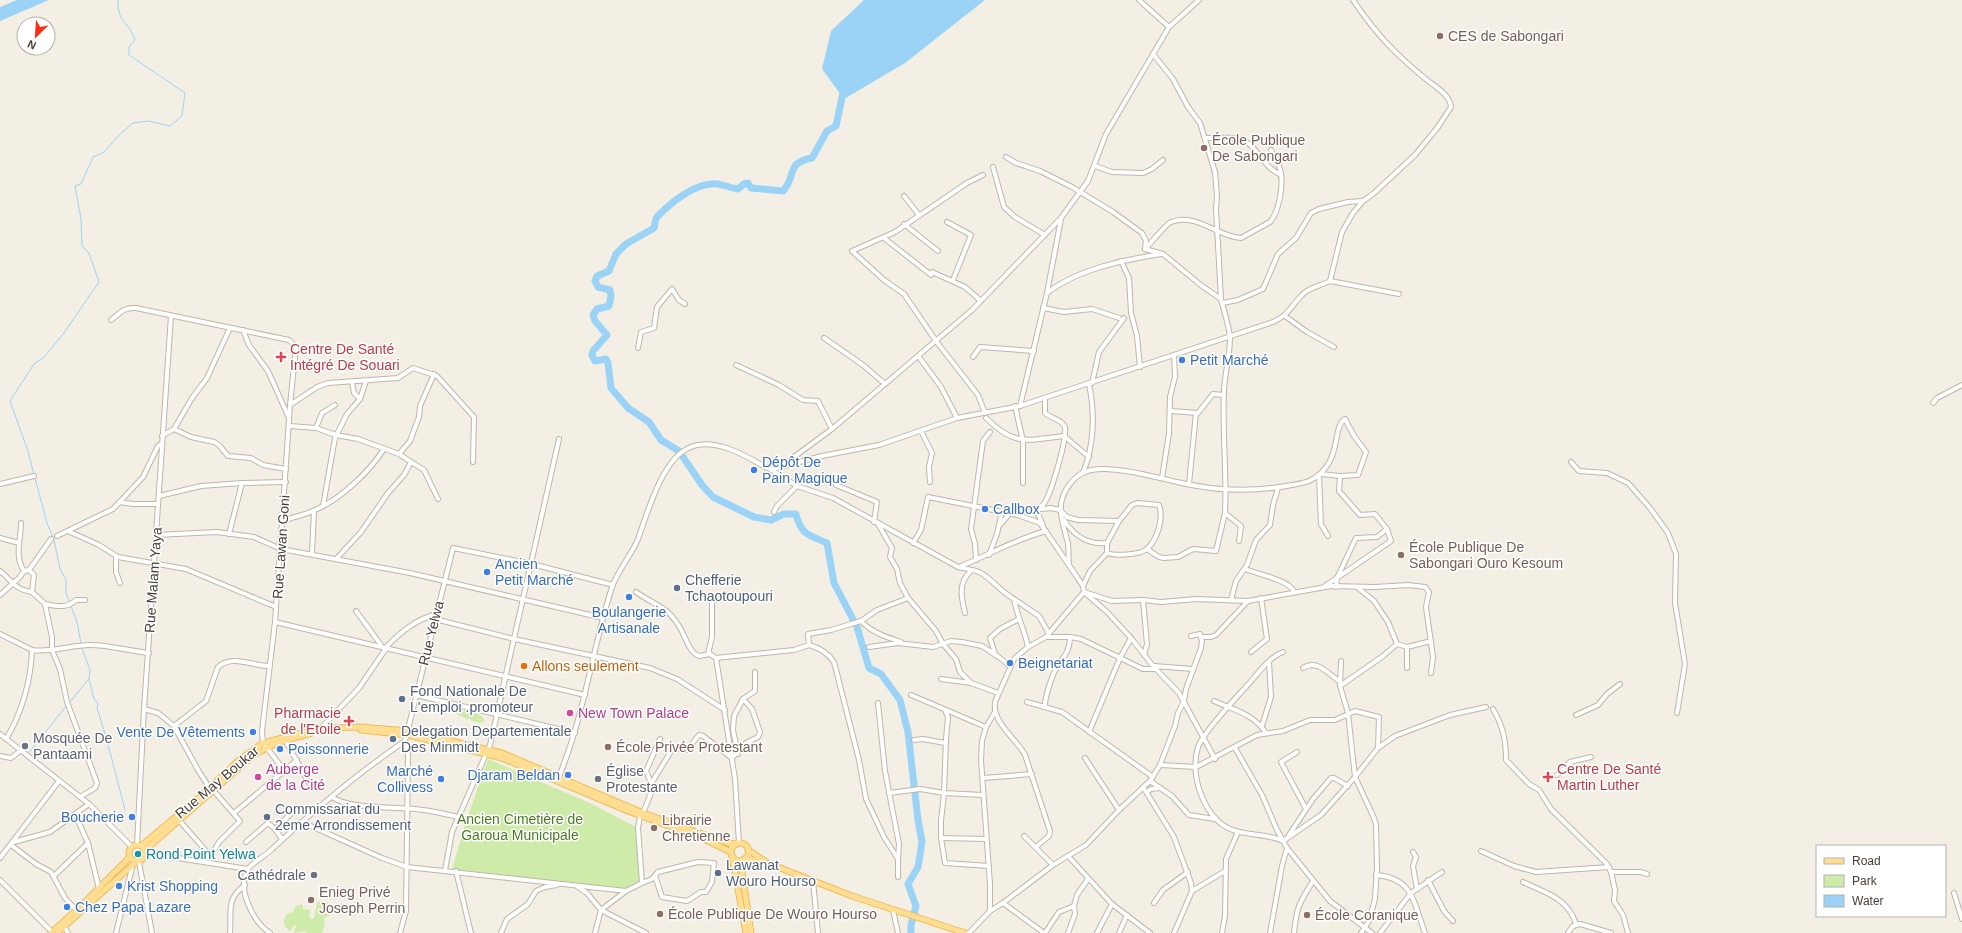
<svg xmlns="http://www.w3.org/2000/svg" width="1962" height="933" font-family="Arial,sans-serif">
<style>
.green{fill:#cfeba9}
.water{fill:#9bd3f6}
.lines{fill:none;stroke-linecap:round;stroke-linejoin:round}
.stream{stroke:#9bd3f6;stroke-width:1}
.river{stroke:#9bd3f6;stroke-width:7}
.minor-casing{stroke:#c0b6a6;stroke-width:6}
.major-casing{stroke:#edbd59;stroke-width:7}
.minor{stroke:#fff;stroke-width:4}
.major{stroke:#ffdd92;stroke-width:5}
.education-dot{fill:#8d6e63;stroke:#fff;stroke-width:1.5}
.health-dot{fill:#e0444e;stroke:#fff;stroke-width:1.5}
.shop-dot{fill:#3f7fe0;stroke:#fff;stroke-width:1.5}
.service-dot{fill:#5c6f8a;stroke:#fff;stroke-width:1.5}
.food-dot{fill:#e8710a;stroke:#fff;stroke-width:1.5}
.hotel-dot{fill:#d1479c;stroke:#fff;stroke-width:1.5}
.worship-dot{fill:#6b7280;stroke:#fff;stroke-width:1.5}
.culture-dot{fill:#0f9aa8;stroke:#fff;stroke-width:1.5}
.labels{text-anchor:middle;dominant-baseline:central;stroke-width:3;stroke-linejoin:round;paint-order:stroke}
.education-label{font-size:14px;fill:#785e54;stroke:#fff;text-anchor:start}
.health-label{font-size:14px;fill:#be3a42;stroke:#fff;text-anchor:start}
.shop-label{font-size:14px;fill:#366cbe;stroke:#fff;text-anchor:start}
.street-label{font-size:14px;fill:#463e34;stroke:#fff}
.service-label{font-size:14px;fill:#4e5e75;stroke:#fff;text-anchor:start}
.food-label{font-size:14px;fill:#c56008;stroke:#fff;text-anchor:start}
.hotel-label{font-size:14px;fill:#b23c85;stroke:#fff;text-anchor:start}
.worship-label{font-size:14px;fill:#5b616d;stroke:#fff;text-anchor:start}
.park-label{font-size:14px;fill:#477c22;stroke:#fff}
.culture-label{font-size:14px;fill:#0d838f;stroke:#fff;text-anchor:start}
</style>
<rect width="100%" height="100%" fill="#f4efe4"/>
<g class="green">
<polygon points="448,707 464,712 464,709 474,710 485,720 481,723 472,721 470,718 467,719 448,710"/>
<polygon points="488,759 592,804 636,827 640,881 624,889 452,869 466,821"/>
<path d="M321 901 328 903 331 915 324 918 325 924 322 933H307L305 931 294 933 296 925 295 924 290 931C282 926 283 921 287 914L293 912 296 906 303 904V909L310 910 309 916 311 919 314 918 317 903Z"/>
</g>
<g class="water">
<polygon points="17,0 49,0 0,21 0,7"/>
<polygon points="864,0 985,0 905,63 844,99 822,69 831,31"/>
</g>
<g class="lines">
<g class="stream">
<path d="M34 475 28 451 10 401 34 364 43 358 64 333 99 282 89 253 82 246 81 219 75 186 81 184 93 157 104 152 120 134 133 123 149 121 170 126 182 116 185 93 129 55V47L135 40C129 21 117 23 118 0"/>
<polyline points="35,478 47,523 54,540 60,569 66,580 66,593 70,603"/>
<polyline points="71,606 77,622 81,643"/>
<path d="M81 646 90 670 89 679 94 699 98 703 97 708C108 742 116 775 125 810"/>
<polyline points="69,703 89,679"/>
<polyline points="28,754 67,705"/>
</g>
<path class="river" d="M844 88 836 126 827 131 812 158C785 163 797 176 783 191L751 188 748 183 744 184 738 189C731 188 724 185 717 184 696 182 670 203 657 217 655 219 655 225 654 228L626 244 616 254 609 271 597 276 595 281 598 287 610 290 611 296 609 306 597 309 593 315 595 321 607 335 593 351 592 355 595 361 606 359 608 363 611 388 628 408 649 422 661 440 679 451 702 485 713 497 754 517 771 520 784 514H796C801 535 809 535 827 543L834 583 857 627 869 668 881 674 900 700 908 732 918 820 922 842 918 867 908 884 916 906 911 925V933"/>
<g class="minor-casing">
<g id="minor">
<polyline points="1139,0 1169,27"/>
<polyline points="1153,54 1173,79 1188,107 1200,123 1215,172 1217,196 1216,209 1221,299"/>
<path d="M1205 138C1218 138 1233 136 1245 141 1257 147 1263 167 1281 175"/>
<polyline points="1006,157 1016,163 1040,171 1072,187 1113,212 1142,233 1146,241 1145,248"/>
<polyline points="1095,166 1112,172 1143,173 1152,169 1163,160"/>
<polyline points="993,167 1004,207 1015,217 1045,235"/>
<polyline points="983,175 967,183 895,232 852,251 884,280 904,294 936,341 978,395 985,413"/>
<polyline points="904,196 919,215"/>
<polyline points="947,222 971,235 953,280"/>
<polyline points="904,224 938,251"/>
<polyline points="884,238 931,275"/>
<path d="M1145 249 1163 254 1202 286 1221 299C1224 311 1229 325 1230 338 1230 356 1225 372 1224 390 1222 431 1227 472 1225 513L1241 526 1239 541"/>
<path d="M1145 249C1150 244 1167 223 1171 222 1196 212 1218 237 1241 238L1270 222C1279 212 1283 187 1281 173 1280 165 1275 158 1271 150"/>
<polyline points="1121,261 1129,278 1131,313 1137,336 1140,367"/>
<polyline points="932,272 965,287 981,301"/>
<polyline points="1330,281 1399,294"/>
<path d="M1047 293C1078 269 1123 260 1161 254"/>
<polyline points="1222,303 1238,300 1263,289 1278,254 1296,238 1311,213 1319,209 1348,202 1363,201"/>
<polyline points="1043,308 1064,312 1092,309 1119,318"/>
<polyline points="1285,316 1307,332 1334,347"/>
<path d="M111 320C120 313 124 307 136 308L289 340 296 347 290 405 275 622 262 731 263 743 284 770"/>
<polyline points="243,330 249,345 268,371 289,418"/>
<polyline points="824,338 863,365 885,384"/>
<polyline points="638,348 641,332 654,328 657,307 672,289 679,300 685,304"/>
<polyline points="919,357 941,387 957,418"/>
<polyline points="973,357 980,347 1034,351"/>
<polyline points="736,365 779,385 803,400 818,401 832,429"/>
<polyline points="352,382 354,393 360,399"/>
<polyline points="1092,383 1099,352 1124,318"/>
<polyline points="1933,403 1937,398 1962,385"/>
<polyline points="290,405 317,387 328,383 398,378 413,368 437,376 474,417 473,462"/>
<polyline points="1015,406 1023,441 1023,483"/>
<polyline points="1020,406 1047,293 1061,219"/>
<polyline points="1171,411 1198,413 1213,394 1224,395"/>
<path d="M986 418C1015 447 1027 440 1064 436L1089 457"/>
<polyline points="289,426 316,428 336,435 358,439 399,454 410,441 419,417 420,406 434,374"/>
<polyline points="316,428 322,413 335,405"/>
<polyline points="174,429 191,437 214,442 219,445 228,456 251,458 263,465 286,469"/>
<polyline points="921,431 932,453 929,467 930,482"/>
<polyline points="162,436 174,429 192,398 207,378 230,328"/>
<polyline points="399,454 411,462"/>
<polyline points="1571,462 1579,471 1607,473 1628,483 1650,508 1668,533 1676,554 1675,603 1685,664 1677,713"/>
<polyline points="783,465 832,429 972,310 1061,218 1088,181 1106,134 1169,27 1199,0"/>
<path d="M770 469 797 486 833 498 958 567C965 569 974 569 981 573 993 580 1001 592 1014 599 1017 616 1025 631 1028 647"/>
<path d="M1083 473C1094 445 1095 413 1089 384"/>
<polyline points="1319,475 1321,524 1328,536"/>
<polyline points="1162,478 1169,433 1170,397 1175,377 1174,355"/>
<polyline points="0,484 34,476"/>
<polyline points="1189,484 1196,413"/>
<polyline points="836,485 877,502 874,522"/>
<polyline points="159,496 201,486 242,483 286,482"/>
<polyline points="119,502 133,504 158,504"/>
<polyline points="323,506 335,438 347,414 360,399 366,381"/>
<path d="M1021 511 1051 508 1060 510 1067 517 1078 520 1119 521 1132 505 1137 503 1159 505C1164 519 1157 540 1147 549 1140 555 1115 556 1107 553"/>
<polyline points="774,512 777,506 797,486"/>
<path d="M1064 520C1074 536 1089 545 1107 543"/>
<path d="M283 521C293 517 305 515 315 510 341 499 369 472 384 449"/>
<path d="M21 523C21 539 14 556 24 571"/>
<polyline points="878,524 892,548 890,557 897,569 900,583 908,598 936,631 943,644 956,659 960,672 971,683"/>
<polyline points="1000,525 1010,513"/>
<path d="M1043 525 1036 510C1039 508 1044 505 1045 502 1052 490 1067 440 1065 427 1063 420 1050 418 1045 413V398"/>
<polyline points="68,531 99,545 118,557 186,569 276,607"/>
<polyline points="229,534 242,483"/>
<polyline points="156,535 217,532 254,537 281,549 410,573 603,618"/>
<polyline points="57,536 113,509 143,477 158,446 162,443"/>
<polyline points="0,538 19,543"/>
<polyline points="913,543 921,530 928,497 1018,515 1040,523 1075,574 1083,586 1084,592 1107,612 1131,638 1153,666 1179,693 1215,759"/>
<polyline points="1147,549 1159,557 1164,558 1178,557 1193,549 1216,551 1225,513"/>
<polyline points="312,553 314,511"/>
<polyline points="1107,553 1107,543 1119,521"/>
<polyline points="989,555 997,534 1002,511"/>
<polyline points="116,556 116,572 120,583"/>
<polyline points="337,558 361,532 388,493 404,475 411,462 424,470 438,499"/>
<polyline points="976,560 975,544 971,529 983,441 990,432"/>
<path d="M1069 565C1068 558 1069 550 1068 544 1065 530 1058 513 1062 499 1065 489 1074 476 1085 472 1106 463 1155 477 1177 482 1214 491 1255 492 1292 485 1297 484 1304 483 1309 481 1344 464 1331 427 1345 419L1354 436 1366 452 1358 475 1340 476 1321 474"/>
<path d="M959 567C988 555 1016 539 1046 531"/>
<path d="M1245 569C1258 574 1288 580 1294 591"/>
<path d="M0 571C12 580 13 589 32 592L34 575 29 570"/>
<polyline points="1083,586 1090,571 1107,553"/>
<polyline points="1325,586 1391,541 1387,529 1375,514 1360,515 1339,491 1340,476"/>
<polyline points="1336,587 1337,578 1356,538 1377,537 1387,529"/>
<polyline points="1357,587 1374,601 1388,622 1397,644 1407,647 1431,641"/>
<polyline points="32,592 45,604"/>
<path d="M636 592C654 605 666 605 679 626 685 635 689 653 699 656L710 654 716 658 735 779 739 843"/>
<polyline points="0,595 19,578 24,571 29,570 51,539"/>
<polyline points="1014,599 1039,616 1048,632"/>
<polyline points="1143,600 1147,644 1144,655"/>
<polyline points="1231,600 1236,581 1247,565 1256,540 1270,525 1273,505 1278,488"/>
<polyline points="356,611 381,645"/>
<path d="M965 613C961 597 958 582 971 571"/>
<polyline points="435,619 514,639 650,668 677,679 725,710"/>
<path d="M861 621C871 632 886 637 901 642"/>
<polyline points="275,622 585,695"/>
<polyline points="0,634 32,650"/>
<polyline points="1046,637 1070,637 1081,639 1143,669 1157,669"/>
<polyline points="1202,637 1211,637 1216,635 1248,601"/>
<path d="M809 645C820 648 828 653 834 662L859 760 866 799 884 837 898 859V877"/>
<path d="M386 647C401 632 415 620 436 614"/>
<polyline points="869,647 898,643 933,647 951,641 962,642 982,646 997,656"/>
<polyline points="1407,647 1407,668"/>
<polyline points="1251,652 1267,639 1261,598"/>
<polyline points="708,654 712,637 712,603"/>
<polyline points="716,658 794,650 809,645 808,634 831,630 861,621 877,610 908,598"/>
<polyline points="1341,661 1340,686 1348,713 1355,777 1374,818 1376,825 1377,868 1375,899 1369,921 1361,933"/>
<polyline points="1010,666 995,654 990,638 1000,629 1019,619"/>
<polyline points="1154,666 1193,669"/>
<path d="M1303 668C1317 659 1327 673 1339 681"/>
<polyline points="941,679 971,683 998,693"/>
<polyline points="1340,686 1383,656 1397,644"/>
<polyline points="416,695 575,733"/>
<polyline points="911,695 986,727"/>
<path d="M1214 701C1234 710 1254 714 1266 733"/>
<polyline points="1027,702 1062,712 1153,777"/>
<polyline points="878,703 885,771 899,844 898,859"/>
<path d="M1045 705C1045 697 1052 675 1057 667 1064 656 1070 651 1070 637"/>
<path d="M144 709 158 713 174 726 206 701 218 667C232 654 253 666 269 666"/>
<path d="M1493 709C1503 726 1506 740 1506 760L1529 784 1539 790 1551 809 1607 864 1611 872 1615 890 1614 901 1623 915 1628 933"/>
<polyline points="945,710 948,717 946,739 944,793 941,821 941,838 945,863 989,866"/>
<polyline points="1576,715 1598,705 1607,694 1620,684"/>
<polyline points="174,726 198,770 209,787"/>
<polyline points="1262,726 1271,697 1269,662"/>
<polyline points="321,728 359,688 387,647"/>
<polyline points="1089,732 1120,658 1131,638"/>
<polyline points="0,734 89,804 132,847"/>
<path d="M6 739C22 713 31 680 32 650 51 653 71 645 90 645 110 645 129 651 149 653"/>
<polyline points="285,740 309,783"/>
<polyline points="914,740 923,739 945,743"/>
<polyline points="405,741 453,548 532,564 613,585"/>
<polyline points="1235,748 1262,795 1277,830 1287,848 1330,901 1372,933"/>
<polyline points="1297,752 1281,762 1306,809"/>
<polyline points="738,754 733,730 734,716 743,699 755,691 755,672"/>
<polyline points="0,756 11,758 20,751"/>
<polyline points="1085,758 1119,810"/>
<polyline points="1160,765 1196,767 1257,735 1283,731 1310,720 1335,720 1355,711 1379,717 1378,748"/>
<polyline points="1557,775 1570,762 1591,757"/>
<polyline points="983,778 1032,774"/>
<path d="M558 779C584 717 592 650 612 587 618 570 631 556 638 539 647 514 661 464 685 450 710 434 745 455 767 468L773 469 822 456 879 445 957 418 1020 406 1273 322C1290 314 1290 307 1302 295 1309 287 1321 286 1330 281L1342 232 1353 213 1363 201 1373 194 1415 155 1438 127 1451 107C1450 95 1436 87 1427 80 1395 54 1376 34 1353 0"/>
<polyline points="1150,781 1172,796 1189,815 1215,819"/>
<polyline points="651,784 673,748 687,750 699,735 703,736 732,758 746,743 758,737 760,732 752,709 743,699"/>
<polyline points="1143,787 1174,837 1191,883 1192,891 1174,933"/>
<polyline points="1147,792 1151,789 1160,788"/>
<polyline points="889,793 920,789 944,793 983,795"/>
<path d="M80 797 95 788 97 783 67 702 60 669 52 650V637L45 604C56 606 67 609 76 600H85"/>
<path d="M332 797C348 809 395 807 415 809 430 810 444 814 458 817"/>
<polyline points="234,813 297,760"/>
<polyline points="643,813 653,788 646,771 660,739"/>
<polyline points="75,814 88,843"/>
<polyline points="178,819 207,852 207,858"/>
<polyline points="302,822 382,858 407,867 626,891"/>
<polyline points="1289,835 1313,799 1331,778 1334,778 1348,786"/>
<polyline points="1024,836 1053,865"/>
<polyline points="941,838 986,839"/>
<polyline points="282,839 275,829 296,809"/>
<path d="M1283 841C1262 831 1237 838 1219 822 1209 813 1203 801 1199 789 1195 775 1194 760 1198 747 1203 733 1233 701 1244 689 1256 677 1267 658 1283 652"/>
<polyline points="1283,841 1321,815 1355,777 1378,748 1395,736 1450,715 1486,707"/>
<polyline points="14,842 50,832 89,804"/>
<polyline points="246,842 268,823 275,829"/>
<polyline points="11,845 36,864 51,872 65,898 76,910"/>
<polyline points="137,845 144,709 171,316"/>
<path d="M1036 847 1049 836 1050 831 1025 755C1016 738 992 723 995 702L1014 659 1028 647 1046 637 1084 592 1112 601 1143 600 1161 602 1196 599 1248 601 1331 586 1375 587 1408 585 1425 587 1429 592 1426 607 1433 657 1431 673"/>
<polyline points="1481,851 1514,866 1536,872 1609,867"/>
<polyline points="1413,852 1416,857 1413,866 1417,889"/>
<polyline points="146,853 248,869"/>
<polyline points="207,857 212,854 219,842 240,821 213,790"/>
<polyline points="1069,857 1112,904 1150,933"/>
<polyline points="0,858 59,781"/>
<polyline points="139,862 152,933"/>
<polyline points="445,870 452,832 490,745 559,439"/>
<polyline points="456,871 471,933"/>
<polyline points="1611,872 1641,872 1647,874"/>
<path d="M1376 875C1414 878 1414 904 1425 933"/>
<polyline points="54,876 88,843 99,889"/>
<polyline points="0,880 52,932"/>
<polyline points="1428,880 1444,911 1453,921"/>
<polyline points="813,881 818,933"/>
<path d="M1523 882C1546 893 1568 898 1576 924"/>
<polyline points="642,883 652,879 658,872 698,862 714,863 712,882 706,892 701,892 687,901 662,897 655,876"/>
<polyline points="578,887 587,893 601,910 646,933"/>
<polyline points="1192,891 1225,871"/>
<polyline points="1954,893 1962,919"/>
<polyline points="1003,903 1044,933"/>
<polyline points="1154,903 1163,890 1188,872"/>
<polyline points="893,910 898,933"/>
<polyline points="990,911 990,884 981,760 982,741 986,727 995,712 995,709"/>
<polyline points="64,926 68,933"/>
<polyline points="116,933 133,864"/>
<path d="M230 933C232 911 225 900 245 885"/>
<path d="M270 933C253 922 236 888 248 869 253 862 265 856 271 850 313 811 358 773 405 741"/>
<polyline points="400,933 406,911 408,754 405,741"/>
<polyline points="501,933 507,919 528,904 536,891 545,887 557,885"/>
<polyline points="595,933 601,910 626,891 642,883 638,828 640,816"/>
<polyline points="969,933 990,911 1003,903 1053,865 1086,845 1119,810 1150,781 1160,765 1175,726 1178,713 1184,701 1186,689 1201,648 1202,641 1200,634 1191,636"/>
<polyline points="1045,933 1059,912 1074,906"/>
<polyline points="1068,933 1075,914 1074,906 1077,895 1088,879"/>
<polyline points="1097,933 1112,904"/>
<polyline points="1119,933 1127,915"/>
<polyline points="1222,933 1225,916 1226,859 1238,832"/>
<polyline points="1270,933 1282,866 1287,848"/>
<path d="M1294 933C1297 905 1299 904 1313 881"/>
<polyline points="1380,933 1411,893 1442,872"/>
<polyline points="1568,933 1573,926 1580,924 1611,933"/>
</g>
</g>
<g class="major-casing">
<g id="major">
<polyline points="361,730 408,735 502,758 628,811 704,839 731,852"/>
<circle cx="740" cy="852" r="9"/>
<circle cx="137" cy="853" r="8"/>
<polyline points="141,846 201,796 239,760 263,743 321,728 359,727 409,731 502,753 643,813 728,843 736,844"/>
<polyline points="145,850 255,754 279,742 312,733"/>
<polyline points="748,850 765,861"/>
<polyline points="732,856 746,933"/>
<polyline points="746,858 770,864 852,896 965,933"/>
<polyline points="744,859 742,873 751,933"/>
<polyline points="51,933 86,901 130,857"/>
<polyline points="57,933 136,862"/>
</g>
</g>
<use href="#minor" class="minor"/>
<use href="#major" class="major"/>
</g>
<g class="education-dot">
<circle cx="1440" cy="36" r="4"/>
<circle cx="1204" cy="148" r="4"/>
<circle cx="1401" cy="555" r="4"/>
<circle cx="608" cy="747" r="4"/>
<circle cx="654" cy="828" r="4"/>
<circle cx="311" cy="900" r="4"/>
<circle cx="660" cy="914" r="4"/>
<circle cx="1307" cy="915" r="4"/>
</g>
<g class="health-dot">
<path d="M279 351h4v4h4v4h-4v4h-4v-4h-4v-4h4z"/>
<path d="M347 715h4v4h4v4h-4v4h-4v-4h-4v-4h4z"/>
<path d="M1546 771h4v4h4v4h-4v4h-4v-4h-4v-4h4z"/>
</g>
<g class="shop-dot">
<circle cx="1182" cy="360" r="4"/>
<circle cx="754" cy="470" r="4"/>
<circle cx="985" cy="509" r="4"/>
<circle cx="487" cy="572" r="4"/>
<circle cx="629" cy="597" r="4"/>
<circle cx="1010" cy="663" r="4"/>
<circle cx="253" cy="732" r="4"/>
<circle cx="280" cy="749" r="4"/>
<circle cx="568" cy="775" r="4"/>
<circle cx="441" cy="779" r="4"/>
<circle cx="132" cy="817" r="4"/>
<circle cx="119" cy="886" r="4"/>
<circle cx="67" cy="907" r="4"/>
</g>
<g class="service-dot">
<circle cx="677" cy="588" r="4"/>
<circle cx="402" cy="699" r="4"/>
<circle cx="393" cy="739" r="4"/>
<circle cx="267" cy="817" r="4"/>
<circle cx="718" cy="873" r="4"/>
</g>
<circle class="food-dot" cx="524" cy="666" r="4"/>
<g class="hotel-dot">
<circle cx="570" cy="713" r="4"/>
<circle cx="258" cy="777" r="4"/>
</g>
<g class="worship-dot">
<circle cx="25" cy="746" r="4"/>
<circle cx="598" cy="779" r="4"/>
<circle cx="314" cy="875" r="4"/>
</g>
<circle class="culture-dot" cx="138" cy="854" r="4"/>
<g class="labels">
<g class="education-label">
<text x="1448" y="36">CES de Sabongari</text>
<text x="1212" y="140">École Publique<tspan x="1212" dy="16">De Sabongari</tspan></text>
<text x="1409" y="547">École Publique De<tspan x="1409" dy="16">Sabongari Ouro Kesoum</tspan></text>
<text x="616" y="747">École Privée Protestant</text>
<text x="662" y="820">Librairie<tspan x="662" dy="16">Chretienne</tspan></text>
<text x="319" y="892">Enieg Privé<tspan x="319" dy="16">Joseph Perrin</tspan></text>
<text x="668" y="914">École Publique De Wouro Hourso</text>
<text x="1315" y="915">École Coranique</text>
</g>
<g class="health-label">
<text x="290" y="349">Centre De Santé<tspan x="290" dy="16">Intégré De Souari</tspan></text>
<text x="341" y="713" text-anchor="end">Pharmacie<tspan x="341" dy="16">de l'Etoile</tspan></text>
<text x="1557" y="769">Centre De Santé<tspan x="1557" dy="16">Martin Luther</tspan></text>
</g>
<g class="shop-label">
<text x="1190" y="360">Petit Marché</text>
<text x="762" y="462">Dépôt De<tspan x="762" dy="16">Pain Magique</tspan></text>
<text x="993" y="509">Callbox</text>
<text x="495" y="564">Ancien<tspan x="495" dy="16">Petit Marché</tspan></text>
<text x="629" y="612" text-anchor="middle">Boulangerie<tspan x="629" dy="16">Artisanale</tspan></text>
<text x="1018" y="663">Beignetariat</text>
<text x="245" y="732" text-anchor="end">Vente De Vêtements</text>
<text x="288" y="749">Poissonnerie</text>
<text x="433" y="771" text-anchor="end">Marché<tspan x="433" dy="16">Collivess</tspan></text>
<text x="560" y="775" text-anchor="end">Djaram Beldan</text>
<text x="124" y="817" text-anchor="end">Boucherie</text>
<text x="127" y="886">Krist Shopping</text>
<text x="75" y="907">Chez Papa Lazare</text>
</g>
<g class="street-label">
<text transform="translate(281 547) rotate(-86)">Rue Lawan Goni</text>
<text transform="translate(153 580) rotate(-86)">Rue Malam Yaya</text>
<text transform="translate(431 633) rotate(-76)">Rue Yelwa</text>
<text transform="translate(217 782) rotate(-40)">Rue May Boukar</text>
</g>
<g class="service-label">
<text x="685" y="580">Chefferie<tspan x="685" dy="16">Tchaotoupouri</tspan></text>
<text x="410" y="691">Fond Nationale De<tspan x="410" dy="16">L'emploi .promoteur</tspan></text>
<text x="401" y="731">Delegation Departementale<tspan x="401" dy="16">Des Minmidt</tspan></text>
<text x="275" y="809">Commissariat du<tspan x="275" dy="16">2eme Arrondissement</tspan></text>
<text x="726" y="865">Lawanat<tspan x="726" dy="16">Wouro Hourso</tspan></text>
</g>
<g class="food-label">
<text x="532" y="666">Allons seulement</text>
</g>
<g class="hotel-label">
<text x="578" y="713">New Town Palace</text>
<text x="266" y="769">Auberge<tspan x="266" dy="16">de la Cité</tspan></text>
</g>
<g class="worship-label">
<text x="33" y="738">Mosquée De<tspan x="33" dy="16">Pantaami</tspan></text>
<text x="606" y="771">Église<tspan x="606" dy="16">Protestante</tspan></text>
<text x="306" y="875" text-anchor="end">Cathédrale</text>
</g>
<g class="park-label">
<text x="520" y="819">Ancien Cimetière de<tspan x="520" dy="16">Garoua Municipale</tspan></text>
</g>
<g class="culture-label">
<text x="146" y="854">Rond Point Yelwa</text>
</g>
</g>
<rect x="1816" y="845" width="130" height="72" fill="#ffffff" stroke="#b5b2ae"/>
<rect x="1824" y="858" width="20" height="6" fill="#ffdd92" stroke="#b5b2ae"/>
<text x="1852" y="865" font-size="12" fill="#463e34">Road</text>
<rect x="1824" y="875" width="20" height="12" fill="#cfeba9" stroke="#b5b2ae"/>
<text x="1852" y="885" font-size="12" fill="#463e34">Park</text>
<rect x="1824" y="895" width="20" height="12" fill="#9bd3f6" stroke="#b5b2ae"/>
<text x="1852" y="905" font-size="12" fill="#463e34">Water</text>
<g transform="translate(36 36) rotate(205)"><circle r="19" fill="#ffffff" stroke="#b5b2ae"/>
<path d="M0-3L7 15L0 10L-7 15Z" fill="#ff2e10"/>
<text y="-6" font-size="11" font-weight="bold" text-anchor="middle" fill="#463e34">N</text>
</g>
</svg>
